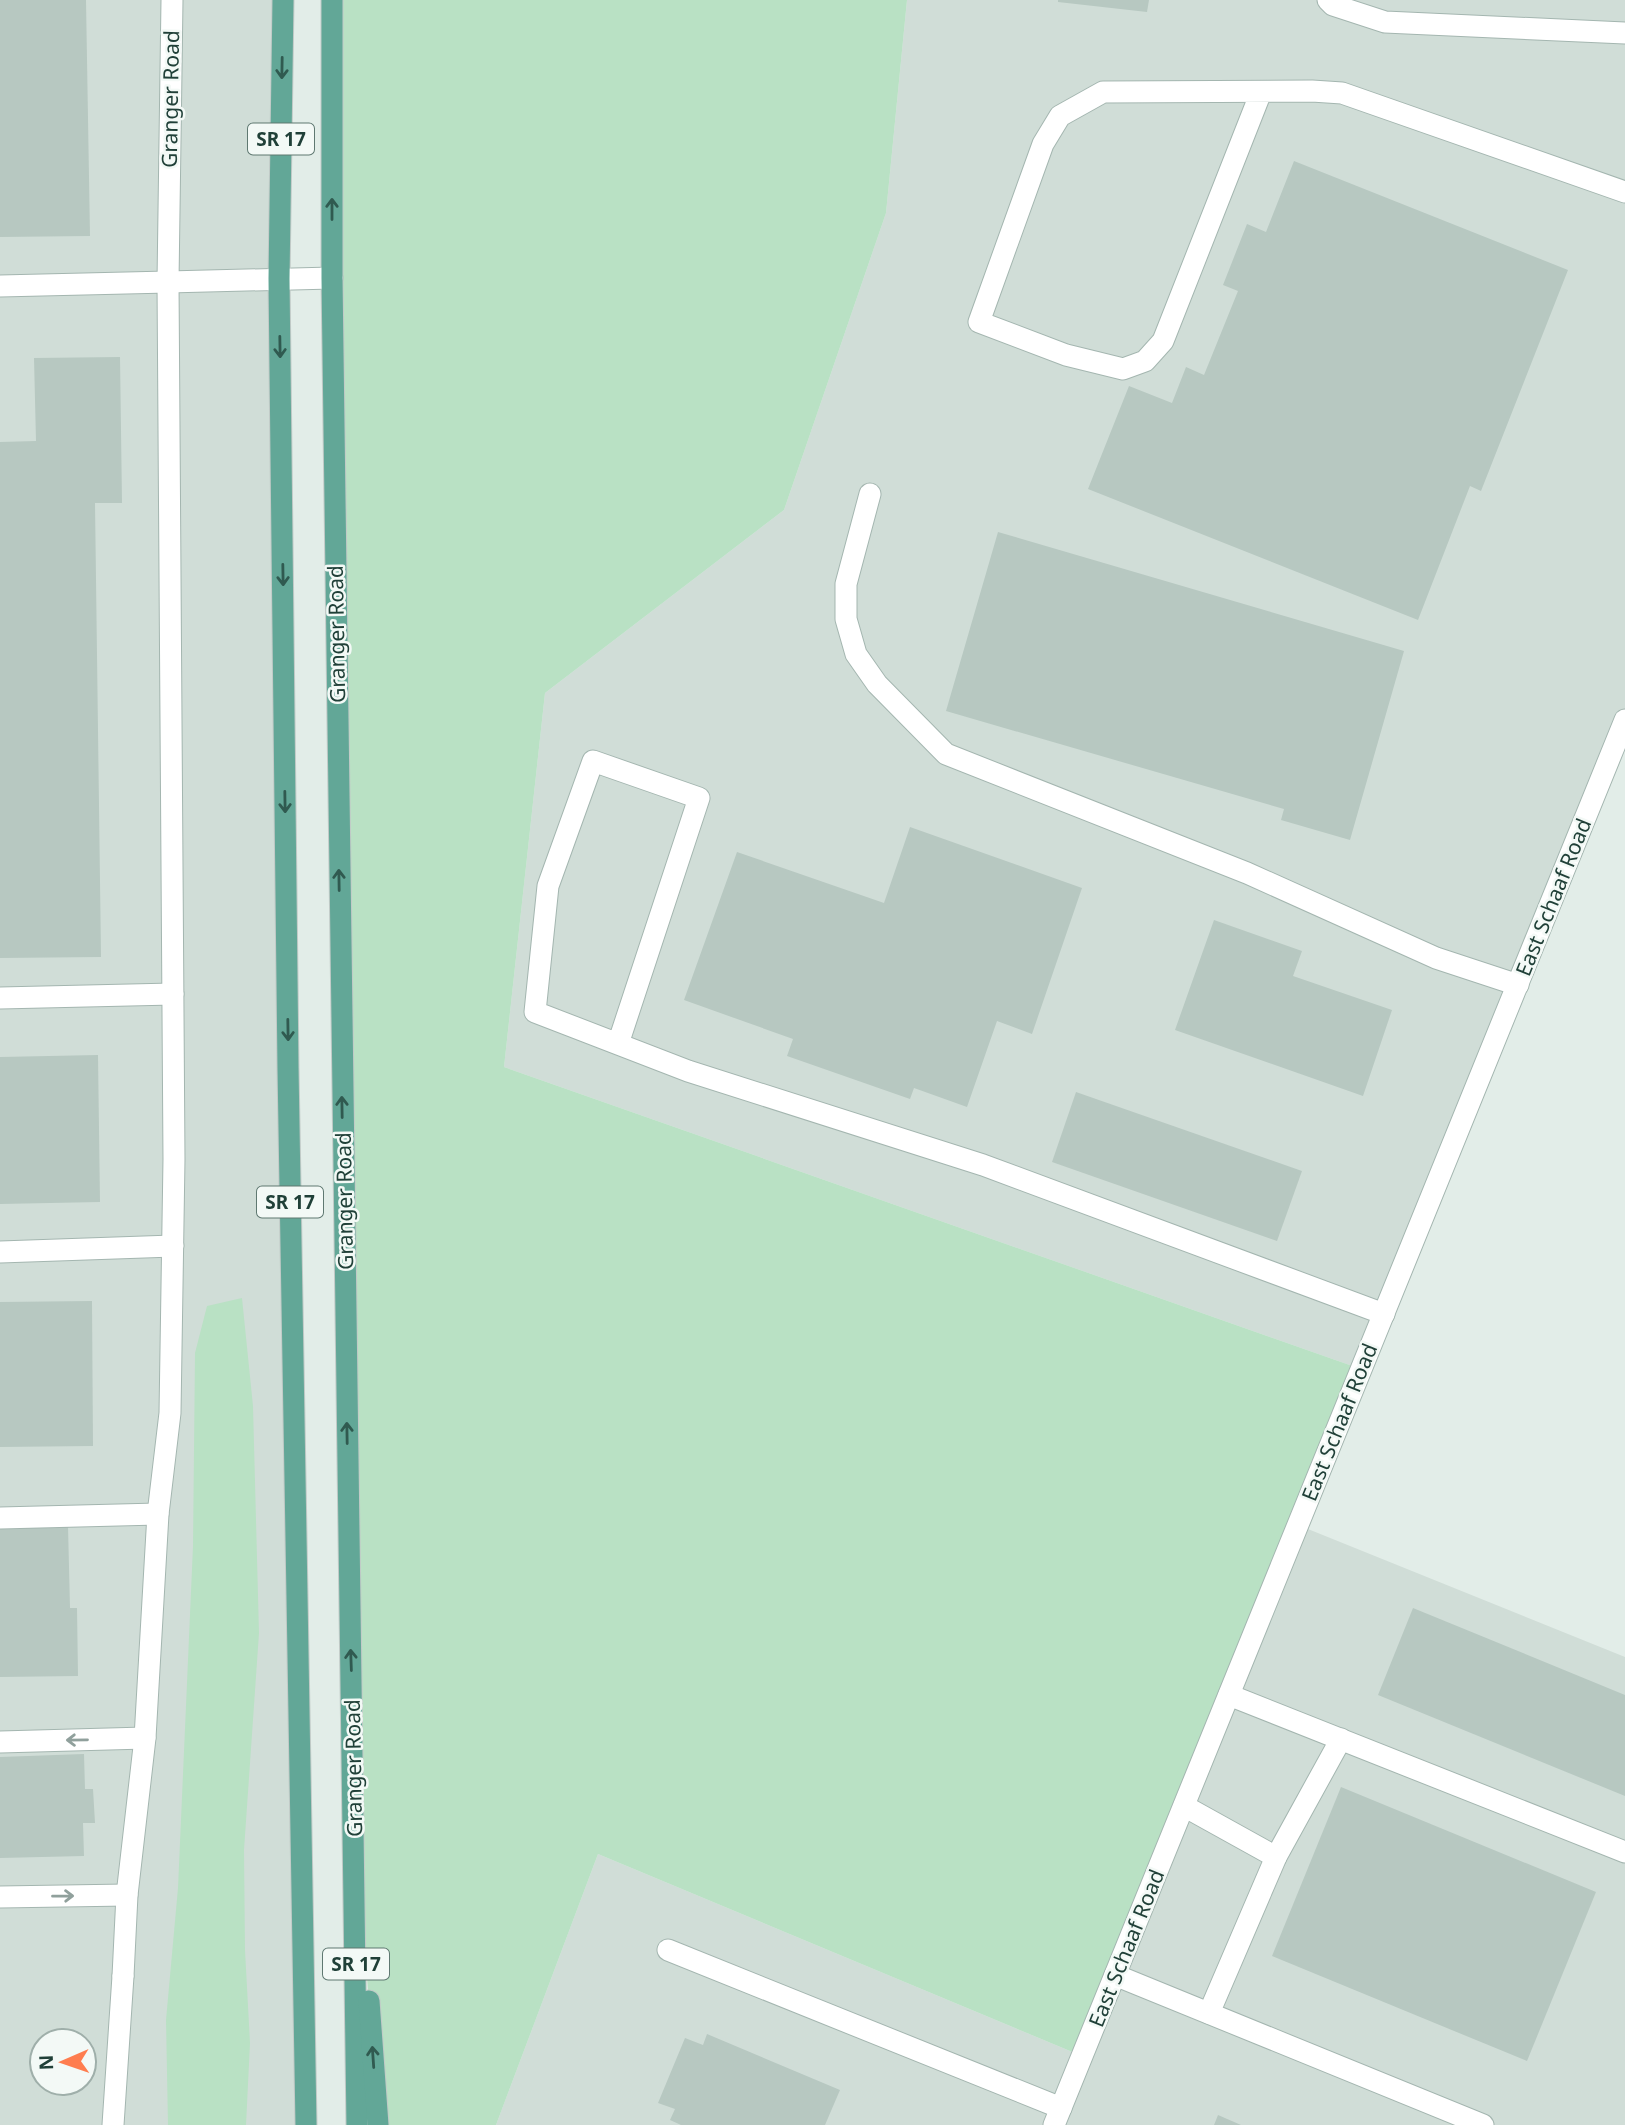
<svg xmlns="http://www.w3.org/2000/svg" width="1625" height="2125" font-family="'Noto Sans',sans-serif">
<style>
.built{fill:#d0ddd7;fill-rule:evenodd}
.green{fill:#b9e1c4}
.building{fill:#b7c8c1}
.lines{fill:none;stroke-linecap:round;stroke-linejoin:round}
.service-casing{stroke:#a4b6b0;stroke-width:23}
.minor-casing{stroke:#a4b6b0;stroke-width:23}
.tertiary-casing{stroke:#a4b6b0;stroke-width:23}
.primary-casing{stroke:#c1cac7;stroke-width:23}
.service{stroke:#fff;stroke-width:21}
.minor{stroke:#fff;stroke-width:21}
.tertiary{stroke:#fff;stroke-width:21}
.primary{stroke:#62a797;stroke-width:21}
.oneway{stroke:#305a50}
.oneway2{stroke:#90a09c}
.labels{text-anchor:middle;dominant-baseline:central;stroke-width:5;stroke-linejoin:round;paint-order:stroke}
.shield{fill:#f3f9f6;stroke:#5f7871;stroke-width:2}
.shield-label{font-size:19px;font-weight:bold;fill:#204038}
.street-label{font-size:21px;fill:#204038;stroke:#f3f9f6}
</style>
<rect width="100%" height="100%" fill="#e2ede8"/>
<g class="built">
<path d="M0 0H283L306 2125H0ZM42 2041H84V2083H42Z"/>
<polygon points="907,0 1625,0 1625,720 1361,1369 504,1067 545,693 784,510 886,213"/>
<polygon points="1298,1525 1625,1657 1625,2125 496,2125 598,1854 1082,2056"/>
</g>
<g class="green">
<polygon points="332,0 907,0 886,213 784,510 545,693 504,1067 1361,1369 1082,2056 598,1854 496,2125 378,2125 354,1802"/>
<polygon points="242,1298 253,1406 259,1633 244,1850 245,1950 250,2043 246,2125 168,2125 166,2020 178,1888 193,1546 195,1353 207,1306"/>
</g>
<g class="building">
<polygon points="0,0 86,0 90,236 0,237"/>
<polygon points="1058,0 1149,0 1147,12 1058,2"/>
<polygon points="1294,161 1568,270 1481,491 1470,486 1418,620 1088,489 1129,386 1172,403 1186,367 1204,375 1238,291 1223,285 1247,224 1266,232"/>
<polygon points="120,357 122,503 95,503 101,957 0,958 0,442 36,441 34,358"/>
<polygon points="998,532 1404,651 1350,840 1281,820 1284,809 946,711"/>
<polygon points="910,827 1082,888 1032,1034 997,1021 967,1107 914,1088 910,1099 787,1056 793,1039 684,1000 737,852 884,903"/>
<polygon points="1214,920 1302,951 1293,976 1392,1010 1363,1096 1175,1030"/>
<polygon points="98,1055 100,1202 0,1204 0,1057"/>
<polygon points="1076,1092 1302,1171 1277,1241 1052,1162"/>
<polygon points="92,1301 93,1446 0,1447 0,1302"/>
<polygon points="68,1526 70,1608 77,1608 78,1676 0,1677 0,1527"/>
<polygon points="1413,1608 1625,1695 1625,1796 1378,1695"/>
<polygon points="84,1754 85,1789 93,1789 95,1823 83,1823 84,1856 0,1858 0,1757"/>
<polygon points="1341,1787 1596,1892 1527,2061 1272,1956"/>
<polygon points="707,2034 840,2090 825,2125 681,2125 670,2120 675,2109 658,2103 685,2038 703,2045"/>
<polygon points="1218,2115 1241,2125 1214,2125"/>
</g>
<g class="lines">
<g class="service-casing">
<g id="service">
<polyline points="1328,0 1333,5 1385,22 1625,33"/>
<polyline points="1261,92 1163,341 1145,361 1123,369 1066,355 979,322 1043,144 1060,116 1103,92 1312,91 1342,93 1625,192"/>
<polyline points="0,286 168,282"/>
<polyline points="870,494 846,584 846,619 856,654 877,684 946,754 1247,873 1436,958 1518,985"/>
<polyline points="0,998 173,994"/>
<polyline points="618,1044 699,798 593,761 548,886 535,1012 688,1071 983,1165 1384,1314"/>
<polyline points="0,1252 173,1246"/>
<polyline points="0,1518 158,1514"/>
<polyline points="1229,1695 1625,1852"/>
<polyline points="0,1742 145,1738"/>
<polyline points="1184,1806 1276,1857 1209,2013"/>
<polyline points="1276,1857 1341,1739"/>
<polyline points="0,1897 127,1895"/>
<polyline points="668,1950 1061,2108"/>
<polyline points="1115,1975 1483,2125"/>
<polyline points="113,2125 123,1976"/>
</g>
</g>
<g class="minor-casing">
<g id="minor">
<polyline points="168,282 332,278"/>
<polyline points="123,1976 127,1895 145,1738 158,1514 170,1413 174,1159 168,282 172,0"/>
</g>
</g>
<g class="tertiary-casing">
<polyline id="tertiary" points="1054,2125 1625,720"/>
</g>
<g class="primary-casing">
<g id="primary">
<polyline points="283,0 279,279 288,1068 306,2125"/>
<polyline points="332,0 332,278 357,2125"/>
<polyline points="369,2001 378,2125"/>
</g>
</g>
<use href="#service" class="service"/>
<use href="#minor" class="minor"/>
<use href="#tertiary" class="tertiary"/>
<use href="#primary" class="primary"/>
</g>
<defs><path id="oneway-shaft" d="M-6 0H5M1.5-3L5.5 0L1.5 3" fill="none" stroke-width="1.6" stroke-linecap="round" stroke-linejoin="round" transform="scale(1.75)"/></defs>
<g class="oneway">
<use href="#oneway-shaft" transform="translate(282 68) rotate(91)"/>
<use href="#oneway-shaft" transform="translate(332 209) rotate(-90)"/>
<use href="#oneway-shaft" transform="translate(280 347) rotate(89)"/>
<use href="#oneway-shaft" transform="translate(283 575) rotate(89)"/>
<use href="#oneway-shaft" transform="translate(285 802) rotate(89)"/>
<use href="#oneway-shaft" transform="translate(339 880) rotate(-91)"/>
<use href="#oneway-shaft" transform="translate(288 1030) rotate(89)"/>
<use href="#oneway-shaft" transform="translate(342 1107) rotate(-91)"/>
<use href="#oneway-shaft" transform="translate(347 1433) rotate(-91)"/>
<use href="#oneway-shaft" transform="translate(351 1660) rotate(-92)"/>
<use href="#oneway-shaft" transform="translate(373 2057) rotate(-94)"/>
</g>
<g class="oneway2">
<use href="#oneway-shaft" transform="translate(77 1740) rotate(179)"/>
<use href="#oneway-shaft" transform="translate(63 1896) rotate(-1)"/>
</g>
<g class="labels">
<g class="shield">
<rect x="248" y="123.5" width="66" height="31" rx="5"/>
<rect x="257" y="1186.5" width="66" height="31" rx="5"/>
<rect x="323" y="1948.5" width="66" height="31" rx="5"/>
</g>
<g class="shield-label">
<text x="281" y="139">SR 17</text>
<text x="290" y="1202">SR 17</text>
<text x="356" y="1964">SR 17</text>
</g>
<g class="street-label">
<text transform="translate(170 99) rotate(-89)">Granger Road</text>
<text transform="translate(336 634) rotate(-91)">Granger Road</text>
<text transform="translate(1553 897) rotate(-68)">East Schaaf Road</text>
<text transform="translate(344 1201) rotate(-91)">Granger Road</text>
<text transform="translate(1339 1422) rotate(-68)">East Schaaf Road</text>
<text transform="translate(353 1768) rotate(-91)">Granger Road</text>
<text transform="translate(1126 1948) rotate(-68)">East Schaaf Road</text>
</g>
</g>
<g transform="translate(63 2062) rotate(268)"><circle r="33" fill="#f3f9f6" stroke="#9fafaa" stroke-width="2"/>
<path d="M0-5L12 26L0 18L-12 26Z" fill="#fe7d4f"/>
<text y="-10" font-size="19" font-weight="bold" text-anchor="middle" fill="#204038">N</text>
</g>
</svg>
